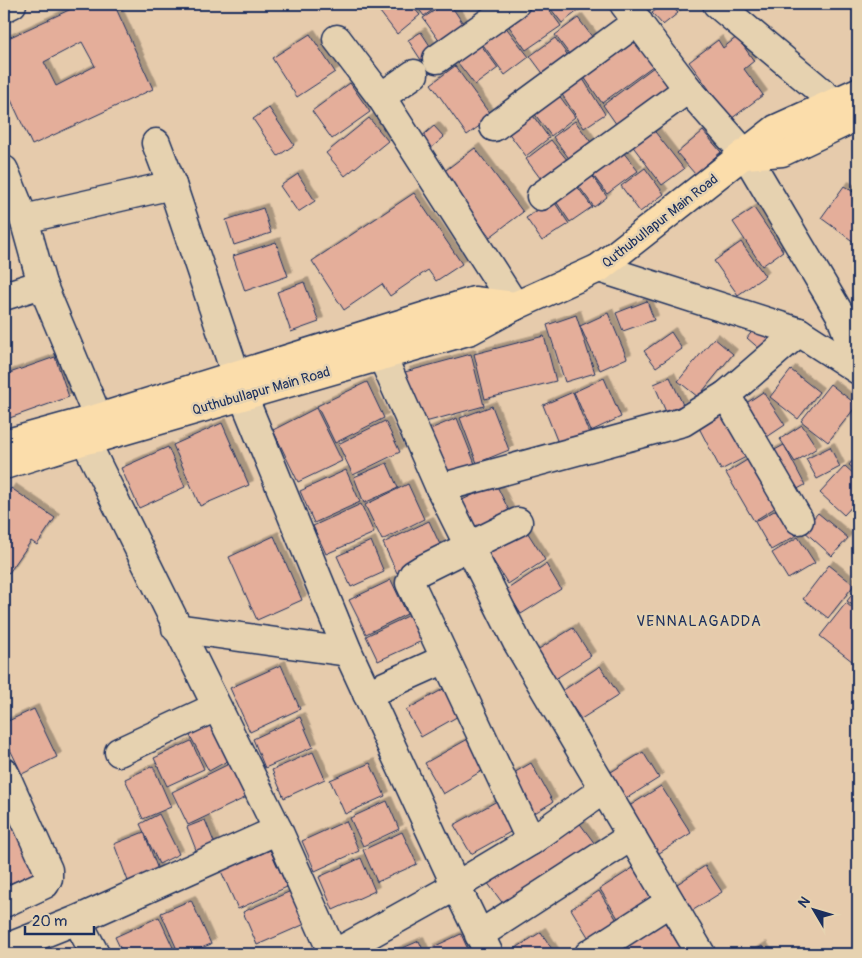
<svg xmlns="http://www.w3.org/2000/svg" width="862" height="958" font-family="Pangolin,sans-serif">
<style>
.building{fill:#e4ae9a;stroke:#1b2f5e;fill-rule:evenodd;filter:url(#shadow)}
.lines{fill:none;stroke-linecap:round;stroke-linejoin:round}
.minor-casing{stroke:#1b2f5e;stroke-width:31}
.major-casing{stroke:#1b2f5e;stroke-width:31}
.minor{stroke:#e6d2b0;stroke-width:28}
.major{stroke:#fbddab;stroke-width:28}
.labels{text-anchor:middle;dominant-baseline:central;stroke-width:5;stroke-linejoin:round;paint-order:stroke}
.street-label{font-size:14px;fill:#1b2f5e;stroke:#e6d2b0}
.neighbourhood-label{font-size:15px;letter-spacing:1px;fill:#1b2f5e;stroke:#e6d2b0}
</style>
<defs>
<filter id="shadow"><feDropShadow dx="4.5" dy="-4.5" stdDeviation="0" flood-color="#0004"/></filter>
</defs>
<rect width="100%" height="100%" fill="#e6cbac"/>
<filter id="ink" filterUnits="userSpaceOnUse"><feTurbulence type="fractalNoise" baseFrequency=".02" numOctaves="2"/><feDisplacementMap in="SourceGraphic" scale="10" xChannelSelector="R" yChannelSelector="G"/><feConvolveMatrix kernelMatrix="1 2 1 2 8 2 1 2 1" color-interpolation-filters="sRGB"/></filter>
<g filter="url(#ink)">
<g class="building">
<path d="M82 4H114L153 89 32 145 4 85V40ZM82 42 95 66 56 86 44 62Z"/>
<polygon points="390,4 410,4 420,15 397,34 380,12"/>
<polygon points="415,4 441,4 424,16"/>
<polygon points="445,4 450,4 464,25 440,42 423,18"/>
<polygon points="537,4 545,4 561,26 526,50 508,25"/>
<polygon points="547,4 587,4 562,23"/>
<polygon points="663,4 670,4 678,13 663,25 652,13"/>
<polygon points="578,18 596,42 573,59 555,35"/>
<polygon points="504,25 529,57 505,75 481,42"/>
<polygon points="421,32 434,52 421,60 408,40"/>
<polygon points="310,34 335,72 297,97 272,58"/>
<polygon points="639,37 657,63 602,103 584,77"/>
<polygon points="737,37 754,61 744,69 763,95 731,119 689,62 718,40 723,48"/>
<polygon points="555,38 575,65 550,83 530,56"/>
<polygon points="478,41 498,68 475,85 455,59"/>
<polygon points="658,64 677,90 621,131 603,105"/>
<polygon points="455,66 492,117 467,135 431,84"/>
<polygon points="583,79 605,114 584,128 561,93"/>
<polygon points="350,83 370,112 332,139 312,111"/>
<polygon points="558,94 575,117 551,136 534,113"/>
<polygon points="269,108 294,145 278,156 253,119"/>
<polygon points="531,113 549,138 526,156 507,131"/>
<polygon points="369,118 388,141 345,176 326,153"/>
<polygon points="575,121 593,145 571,161 553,137"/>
<polygon points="434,126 444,137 429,150 420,138"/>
<polygon points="652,128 684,169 662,185 631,144"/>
<polygon points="703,131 721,152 695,174 677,153"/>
<polygon points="551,140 572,166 546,186 526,159"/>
<polygon points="619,147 638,171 607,194 589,170"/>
<polygon points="475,148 523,212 490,237 442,173"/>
<polygon points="645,168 664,194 640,212 621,186"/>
<polygon points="589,171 607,197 594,207 575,181"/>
<polygon points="298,174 315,201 298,212 280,186"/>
<polygon points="574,182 592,207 570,222 553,197"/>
<polygon points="844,186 858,195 858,245 821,218"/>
<polygon points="414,193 462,264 436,281 428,270 390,296 382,284 344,310 312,261"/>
<polygon points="553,200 569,224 542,241 526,218"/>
<polygon points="263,208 271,233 234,245 226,220"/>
<polygon points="754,208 783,251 762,266 733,222"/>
<polygon points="276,242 288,276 245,291 233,256"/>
<polygon points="741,242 765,276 738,295 714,261"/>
<polygon points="304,282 319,322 291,332 277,292"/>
<polygon points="647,301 654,320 623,331 616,313"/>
<polygon points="608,313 627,358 600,370 580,326"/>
<polygon points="576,315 595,373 565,382 547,325"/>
<polygon points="757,325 772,339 762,351 747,338"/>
<polygon points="671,332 682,349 656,367 644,351"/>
<polygon points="544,336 556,381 485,399 474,354"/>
<polygon points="714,338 733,354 698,397 678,381"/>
<polygon points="471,354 484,406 418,424 405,372"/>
<polygon points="55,357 69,397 4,420 4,375"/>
<polygon points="791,370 819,392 798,419 770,397"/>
<polygon points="670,377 683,405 666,412 654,384"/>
<polygon points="604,378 621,417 591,431 574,392"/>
<polygon points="367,382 384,418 335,443 317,406"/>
<polygon points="830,384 857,405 828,442 801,421"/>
<polygon points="573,392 590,436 560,448 543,405"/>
<polygon points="763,392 785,425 761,441 739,408"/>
<polygon points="492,406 509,450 477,463 460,418"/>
<polygon points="316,408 342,461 298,482 273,430"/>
<polygon points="725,412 748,456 721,470 698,426"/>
<polygon points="457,418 475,464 441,478 423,432"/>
<polygon points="385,421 400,452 353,475 338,444"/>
<polygon points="222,423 249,485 200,506 173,445"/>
<polygon points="802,425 817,448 795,462 780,439"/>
<polygon points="784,445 805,485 790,493 769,453"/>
<polygon points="168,447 185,487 139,508 121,468"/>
<polygon points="830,447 840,467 817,479 806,459"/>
<polygon points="858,454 858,472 849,465"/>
<polygon points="752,457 781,504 754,521 726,473"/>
<polygon points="387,463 398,488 364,503 354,477"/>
<polygon points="845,466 858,478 858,500 844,515 820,493"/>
<polygon points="346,470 360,502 314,523 300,491"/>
<polygon points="408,484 424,519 382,540 365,505"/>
<polygon points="496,484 512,517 471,536 456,503"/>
<polygon points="11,488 55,518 37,545 31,541 9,573 4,570 4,499"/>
<polygon points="361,504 374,533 326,554 313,526"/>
<polygon points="781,507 797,535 771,550 755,522"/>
<polygon points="818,513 848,538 832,556 803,530"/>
<polygon points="429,521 443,551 397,573 383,543"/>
<polygon points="524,527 545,560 508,584 487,551"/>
<polygon points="274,536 302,600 257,620 229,557"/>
<polygon points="798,537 815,563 788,579 772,553"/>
<polygon points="371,541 384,572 351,587 337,556"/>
<polygon points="546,564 561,589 521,614 506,590"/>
<polygon points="829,565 854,585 828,618 803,599"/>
<polygon points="391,580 407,614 366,634 349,600"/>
<polygon points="858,587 858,609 847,601"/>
<polygon points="846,603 858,613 858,663 857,665 820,636"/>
<polygon points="410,615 422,641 378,661 366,636"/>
<polygon points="573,628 591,656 552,681 534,652"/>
<polygon points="281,665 300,709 250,732 230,688"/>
<polygon points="600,666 619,695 581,719 562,691"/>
<polygon points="447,687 462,714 421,737 406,710"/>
<polygon points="34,709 57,757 22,774 4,737 4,723"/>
<polygon points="300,717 313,747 265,768 253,739"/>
<polygon points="209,721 229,760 209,771 188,732"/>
<polygon points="468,739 485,769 443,794 425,763"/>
<polygon points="191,741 204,769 167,786 154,758"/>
<polygon points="313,752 325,779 284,798 272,770"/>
<polygon points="643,752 659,778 619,803 603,777"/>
<polygon points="233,762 249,796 188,825 172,792"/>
<polygon points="370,763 385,796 345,814 330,780"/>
<polygon points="531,763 553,802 528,817 505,778"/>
<polygon points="153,766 171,807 143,819 125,779"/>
<polygon points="661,786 691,833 653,857 623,810"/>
<polygon points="4,799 36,872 4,886"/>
<polygon points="387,801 399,829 363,846 350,818"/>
<polygon points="497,801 514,830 471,854 454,825"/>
<polygon points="159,814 179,854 159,864 140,824"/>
<polygon points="205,820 216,847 198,855 187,827"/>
<polygon points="346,821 359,851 315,871 302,841"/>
<polygon points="578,821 595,844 504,905 487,882"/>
<polygon points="144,832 161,878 131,889 114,844"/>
<polygon points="402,832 417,864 377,882 363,850"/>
<polygon points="270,850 287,887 238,909 221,871"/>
<polygon points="361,858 375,891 333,910 319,877"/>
<polygon points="705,866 722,892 687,914 671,888"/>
<polygon points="633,868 655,902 621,923 600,889"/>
<polygon points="291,891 305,924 257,945 243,912"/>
<polygon points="599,891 618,922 590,940 571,909"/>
<polygon points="191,900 211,944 187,954 179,954 161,913"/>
<polygon points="660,915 680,947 668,954 631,954 621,939"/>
<polygon points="159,917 176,954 123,954 115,937"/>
<polygon points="541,932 555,954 516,954 513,950"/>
<polygon points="461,934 470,954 431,954 429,949"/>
<polygon points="419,941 425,954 389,954"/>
<polygon points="762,946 767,954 750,954"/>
</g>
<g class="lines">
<g class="minor-casing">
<g id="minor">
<polyline points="624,4 688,89 746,155 840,314 858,362"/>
<polyline points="717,4 835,103"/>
<polyline points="4,8 12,4"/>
<polyline points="337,39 381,97 515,306"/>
<polyline points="437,59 515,4"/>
<polyline points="381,97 414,74"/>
<polyline points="494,127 638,21"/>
<polyline points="4,170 24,219 42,284 98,418"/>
<polyline points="172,185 243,396 348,652 456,886 489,954"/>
<polyline points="541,196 688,89"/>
<polyline points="24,219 172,185 156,143"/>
<polyline points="599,268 799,332 858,370"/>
<polyline points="4,296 42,284"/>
<polyline points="382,356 440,488 517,642 701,954"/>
<polyline points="726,395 799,520"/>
<polyline points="85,440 278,830 333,954"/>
<polyline points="440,488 683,422 726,395 799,332"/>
<polyline points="518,522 421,570 413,575 410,583 531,841"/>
<polyline points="176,628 348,652"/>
<polyline points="367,694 445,659"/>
<polyline points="119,752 216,707"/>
<polyline points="4,772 48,870 48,878 45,884 4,903"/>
<polyline points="77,920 95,954"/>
<polyline points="479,935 632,836"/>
<polyline points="4,949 77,920 278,830"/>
<polyline points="334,954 456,886 531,841 604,789"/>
<polyline points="589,954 670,902"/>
</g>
</g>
<g class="major-casing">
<g id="major">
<polyline points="746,155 782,152 858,116"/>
<polyline points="4,444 98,418 474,301 515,306"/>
<polyline points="4,465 85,440 101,437 471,330 515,306 599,268 776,129 858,92"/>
</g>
</g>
<use href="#minor" class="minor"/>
<use href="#major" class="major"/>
</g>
</g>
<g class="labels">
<g class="street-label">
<text transform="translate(660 221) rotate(-38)">Quthubullapur Main Road</text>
<text transform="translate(261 391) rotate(-16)">Quthubullapur Main Road</text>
</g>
<g class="neighbourhood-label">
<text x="699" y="621">VENNALAGADDA</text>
</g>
</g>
<rect width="862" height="958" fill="none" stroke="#e6d2b0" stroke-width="20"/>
<rect x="10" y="10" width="842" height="938" fill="none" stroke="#1b2f5e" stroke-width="2" filter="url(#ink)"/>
<g transform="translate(814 910) rotate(308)" stroke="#e6d2b0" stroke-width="4" paint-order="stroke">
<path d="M0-4L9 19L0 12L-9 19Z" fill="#1b2f5e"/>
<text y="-8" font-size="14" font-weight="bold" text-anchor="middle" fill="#1b2f5e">N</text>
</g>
<path d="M25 926v8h69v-8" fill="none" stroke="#1b2f5e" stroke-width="2.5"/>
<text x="32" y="926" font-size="15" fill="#1b2f5e" stroke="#e6d2b0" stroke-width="4" paint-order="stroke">20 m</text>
</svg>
